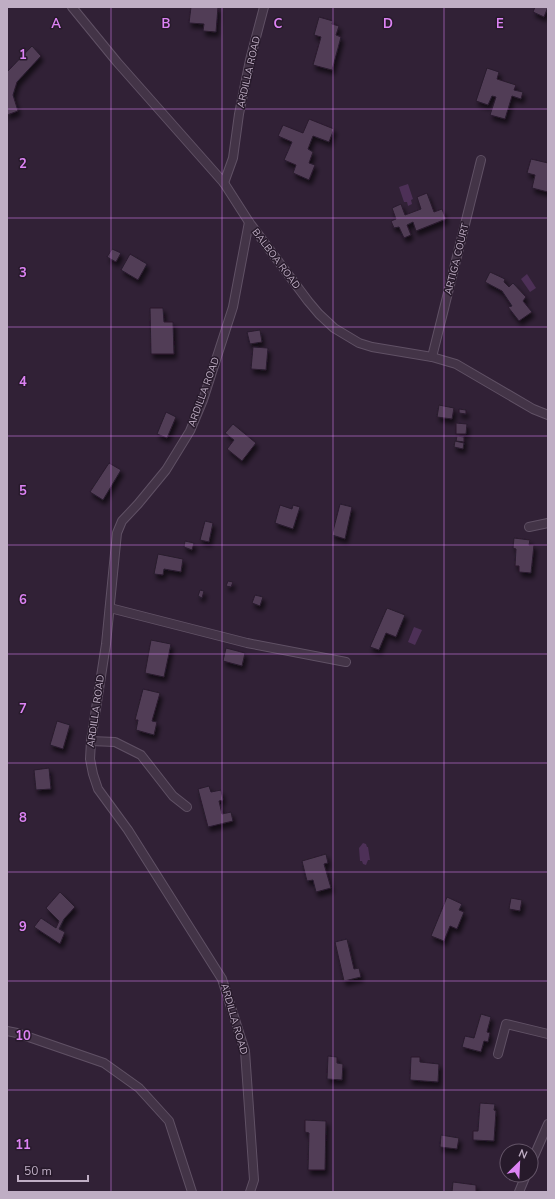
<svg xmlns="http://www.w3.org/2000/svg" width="555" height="1199" font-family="'Nunito Sans',sans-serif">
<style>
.water{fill:#4d3057}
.building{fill:#513d57;stroke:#291b2d;filter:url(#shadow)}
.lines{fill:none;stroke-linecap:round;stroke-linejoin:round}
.minor-casing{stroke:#605165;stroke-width:10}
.minor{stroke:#433447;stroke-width:8}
.grid{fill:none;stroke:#dd83f4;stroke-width:1;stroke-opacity:0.55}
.labels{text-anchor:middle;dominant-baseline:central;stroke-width:3;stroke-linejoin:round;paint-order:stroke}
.street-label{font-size:10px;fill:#bfaec4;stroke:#271a2b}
.grid-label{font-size:13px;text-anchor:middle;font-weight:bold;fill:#dd83f4;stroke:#271a2b;stroke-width:3;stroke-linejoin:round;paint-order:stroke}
</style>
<defs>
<filter id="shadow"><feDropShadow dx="2.5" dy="4.5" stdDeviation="2" flood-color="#0009"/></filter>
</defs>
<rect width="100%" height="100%" fill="#312136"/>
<g class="water">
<polygon points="408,184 413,199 411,200 412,204 408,206 407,202 404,202 399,187"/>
<polygon points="527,274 536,288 530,292 521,279"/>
<polygon points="414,627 422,630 415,645 408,642"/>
<polygon points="363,843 366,844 367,847 368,847 370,860 368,860 366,865 363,864 362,861 360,861 359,848"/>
</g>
<g class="building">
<polygon points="191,7 218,7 216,32 203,31 204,24 189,23"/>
<polygon points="535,7 548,7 544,17 533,12"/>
<polygon points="319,17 333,21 332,24 339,26 336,35 341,37 332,70 313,65 321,37 314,35"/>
<polygon points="32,46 41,56 17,82 13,95 18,111 7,115 7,72"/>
<polygon points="487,68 499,72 497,79 516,85 514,90 523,92 521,99 512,96 505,119 490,115 496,97 492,96 488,105 476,101"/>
<polygon points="309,119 334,129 329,142 313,136 308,149 313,152 309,163 315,165 309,180 293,173 296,165 284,160 292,142 278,136 283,125 303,133"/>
<polygon points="531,159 548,163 548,192 532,188 535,175 527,173"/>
<polygon points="427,193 434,212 442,209 446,219 416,231 413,222 407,225 411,235 404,238 399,227 394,228 391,221 396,219 392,208 401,204 405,215 421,209 417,197"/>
<polygon points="112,249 121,253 116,262 107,257"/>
<polygon points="130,254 147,264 138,280 121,270"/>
<polygon points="490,272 505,279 504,282 509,287 513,283 526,297 523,301 532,312 519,321 508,307 512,306 502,291 485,282"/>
<polygon points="150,308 163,308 164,322 173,322 174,354 151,354"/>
<polygon points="260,330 262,342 250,344 247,332"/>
<polygon points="253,347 268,348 266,370 251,369"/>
<polygon points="439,405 454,408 452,419 437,417"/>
<polygon points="459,409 466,410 466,414 459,413"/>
<polygon points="166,412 176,417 167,438 157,434"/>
<polygon points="456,423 467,424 466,434 456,434"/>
<polygon points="233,424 256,443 242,461 227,449 234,440 225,433"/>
<polygon points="457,436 464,437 464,442 456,441"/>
<polygon points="455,441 464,443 463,449 454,447"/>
<polygon points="109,463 121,470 103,500 90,492"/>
<polygon points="340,504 352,507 345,539 332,535"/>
<polygon points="280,505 292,509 293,505 300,507 293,529 275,523"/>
<polygon points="205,521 213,523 209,542 200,540"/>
<polygon points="514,538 530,540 529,545 534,545 531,573 519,572 519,566 515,566 516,549 513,548"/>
<polygon points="185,541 194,543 192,550 184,547"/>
<polygon points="158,554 183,559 181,572 164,569 163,575 154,574"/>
<polygon points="228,581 233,582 231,587 226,586"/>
<polygon points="200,590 204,591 202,598 198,596"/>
<polygon points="255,595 263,597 260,606 252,603"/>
<polygon points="387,608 405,615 396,637 386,633 379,650 370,647"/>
<polygon points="151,640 171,644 164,677 145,673"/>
<polygon points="226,648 245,653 242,666 223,661"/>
<polygon points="143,689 160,693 152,721 157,722 154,735 136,730 138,720 135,720"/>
<polygon points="57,721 70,725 63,749 50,745"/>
<polygon points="49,768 51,789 36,790 34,770"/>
<polygon points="209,786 211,792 221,790 223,800 219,801 222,814 231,812 233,821 208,827 198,789"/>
<polygon points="326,854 328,863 324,864 331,888 316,892 313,880 307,881 302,861"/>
<polygon points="60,892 75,907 64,919 59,929 65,932 60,944 34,927 41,918 56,928 59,921 46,908"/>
<polygon points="447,897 462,904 459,910 464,912 457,929 450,926 444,941 431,936"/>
<polygon points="511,898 522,900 520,911 509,909"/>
<polygon points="347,939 354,969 359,968 361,977 344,981 335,942"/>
<polygon points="481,1014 491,1017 487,1032 490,1033 488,1042 484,1041 481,1052 462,1047 465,1036 474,1038"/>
<polygon points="328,1056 337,1057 337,1063 343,1064 342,1080 327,1079"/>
<polygon points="411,1057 420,1057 420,1062 439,1064 438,1082 410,1080"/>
<polygon points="480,1103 495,1104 494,1110 496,1111 494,1141 473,1140 473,1131 478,1131"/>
<polygon points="305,1120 326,1121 325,1170 308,1170 309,1133 305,1132"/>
<polygon points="441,1135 459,1138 457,1149 440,1147"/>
<polygon points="453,1182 476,1185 476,1192 452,1192"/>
</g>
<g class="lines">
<g class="minor-casing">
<g id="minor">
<polyline points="72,7 117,62 224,183 249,222 308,301 319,314 334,328 359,343 372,347 432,357 456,364 533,409 548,415"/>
<polyline points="224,183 233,158 239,114 250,60 264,7"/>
<polyline points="249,222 233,307 203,400 190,431 166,470 138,504 122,521 117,533 106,644 91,741 90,759 93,774 98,789 128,830 222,979 245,1051 254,1180 250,1192"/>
<polyline points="432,357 481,160"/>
<polyline points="529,527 548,523"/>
<polyline points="110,608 247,643 346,662"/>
<polyline points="91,741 115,742 141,755 173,796 187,807"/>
<polyline points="7,1031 17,1033 104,1063 139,1088 169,1121 192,1192"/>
<polyline points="498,1054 506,1024 548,1034"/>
<polyline points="531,1163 548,1124"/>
<polyline points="519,1192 526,1175"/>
</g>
</g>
<use href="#minor" class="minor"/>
</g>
<path class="grid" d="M111 7V1192M222 7V1192M333 7V1192M444 7V1192M7 109H548M7 218H548M7 327H548M7 436H548M7 545H548M7 654H548M7 763H548M7 872H548M7 981H548M7 1090H548"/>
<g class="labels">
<g class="street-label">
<text transform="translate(249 72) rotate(-77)">ARDILLA ROAD</text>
<text transform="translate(276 259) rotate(53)">BALBOA ROAD</text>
<text transform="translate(457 259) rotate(-76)">ARTIGA COURT</text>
<text transform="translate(204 392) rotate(-70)">ARDILLA ROAD</text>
<text transform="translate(96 711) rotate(-82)">ARDILLA ROAD</text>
<text transform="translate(234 1019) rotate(74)">ARDILLA ROAD</text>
</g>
</g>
<g class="grid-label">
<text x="56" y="28">A</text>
<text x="166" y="28">B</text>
<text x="278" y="28">C</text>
<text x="388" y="28">D</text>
<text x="500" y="28">E</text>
<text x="23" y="59">1</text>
<text x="23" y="168">2</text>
<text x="23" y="277">3</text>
<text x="23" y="386">4</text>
<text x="23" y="495">5</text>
<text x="23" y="604">6</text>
<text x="23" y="713">7</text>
<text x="23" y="822">8</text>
<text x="23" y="931">9</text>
<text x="23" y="1040">10</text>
<text x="23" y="1149">11</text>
</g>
<rect width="555" height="1199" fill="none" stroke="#bfaec4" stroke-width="16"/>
<g transform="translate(519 1163) rotate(24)"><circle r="19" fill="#271a2b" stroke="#645568"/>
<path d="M0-3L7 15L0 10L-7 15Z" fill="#dd83f4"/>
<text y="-6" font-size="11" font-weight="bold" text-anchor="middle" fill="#bfaec4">N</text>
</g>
<path d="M18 1175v6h70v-6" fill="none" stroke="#bfaec4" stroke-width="2"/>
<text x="24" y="1175" font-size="12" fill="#bfaec4" stroke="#271a2b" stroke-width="3" paint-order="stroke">50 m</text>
</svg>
